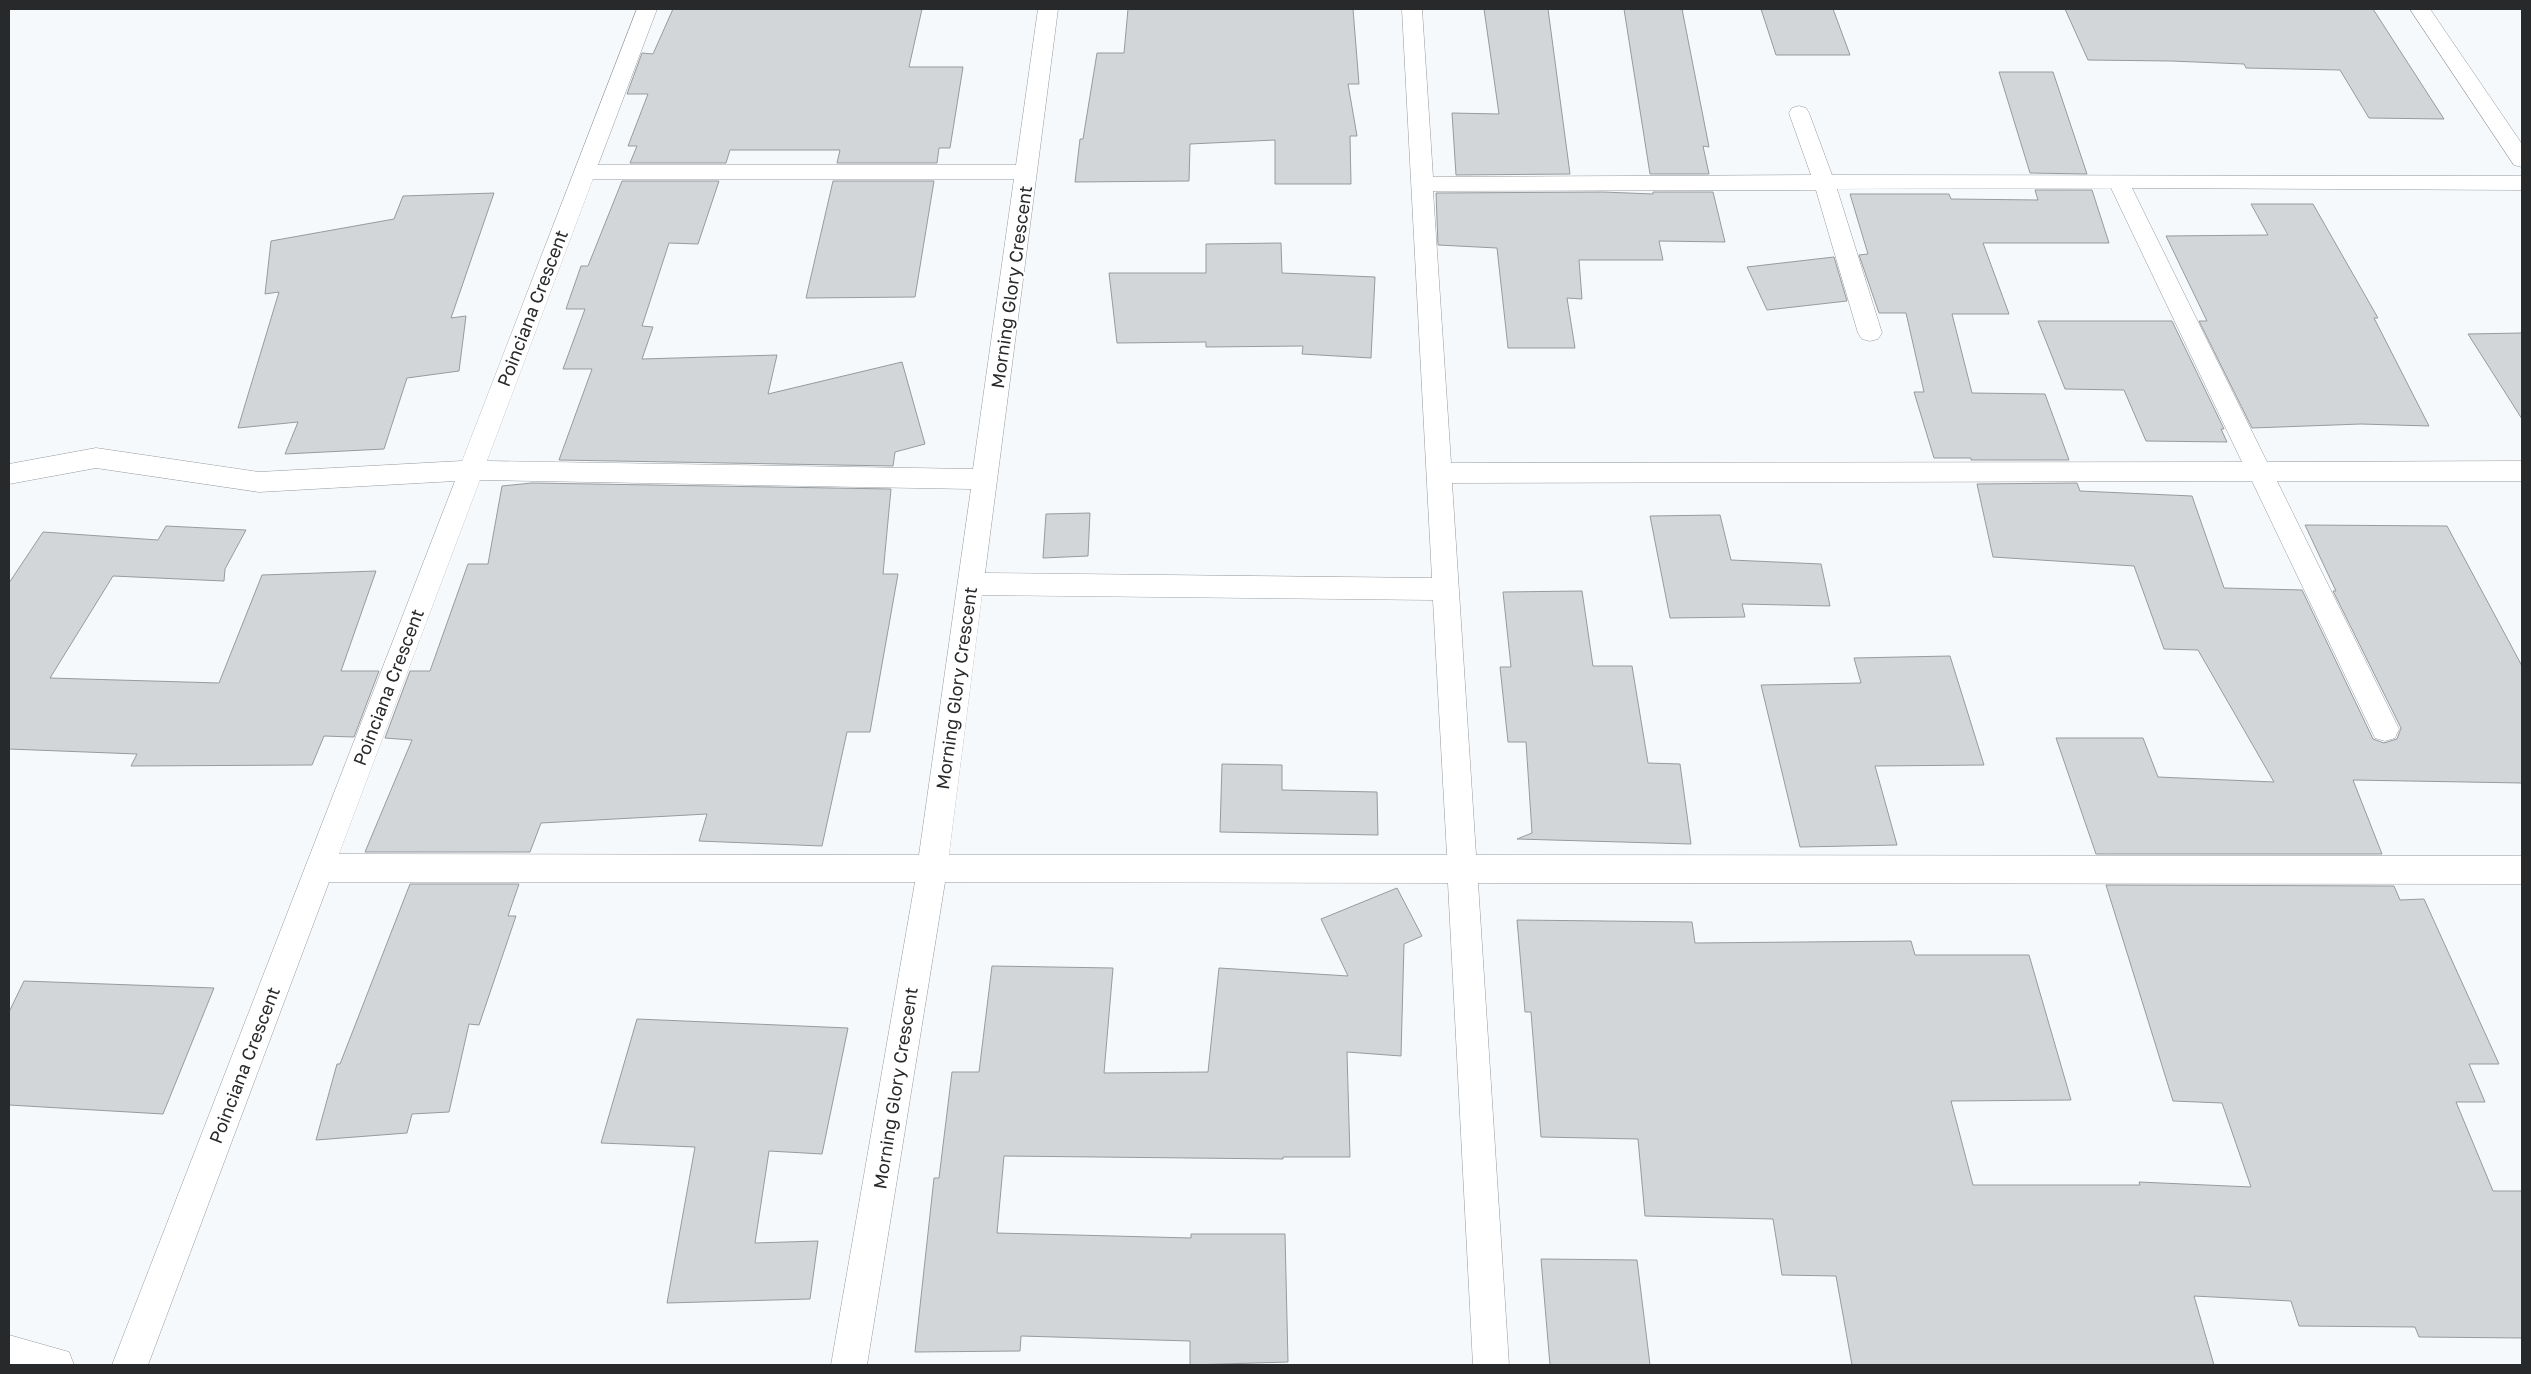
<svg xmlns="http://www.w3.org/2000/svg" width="2531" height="1374" font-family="'Golos Text',sans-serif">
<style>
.building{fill:#d2d6d9;stroke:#979b9e}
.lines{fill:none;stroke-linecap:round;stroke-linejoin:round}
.street-casing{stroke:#979a9d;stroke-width:1}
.secondary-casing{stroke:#979a9d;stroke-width:1}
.street{fill:#fff;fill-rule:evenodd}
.secondary{fill:#fff;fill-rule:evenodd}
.labels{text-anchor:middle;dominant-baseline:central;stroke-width:4.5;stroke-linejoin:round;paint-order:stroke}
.street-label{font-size:18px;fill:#28292a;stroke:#fff}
</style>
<rect width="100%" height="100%" fill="#f5f9fc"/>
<g class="building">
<polygon points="673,9 922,9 909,67 963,67 950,148 939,148 937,163 837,163 840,150 730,150 726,163 630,163 637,146 628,146 648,94 627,94 642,53 653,54"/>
<polygon points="1128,9 1353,9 1359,84 1348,84 1357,136 1350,136 1351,184 1275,184 1275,140 1190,144 1189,181 1075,182 1080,139 1083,139 1097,53 1124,53"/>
<polygon points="1484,9 1548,9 1570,174 1456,175 1452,113 1499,114"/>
<polygon points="1624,9 1682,9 1709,147 1703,146 1709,174 1650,174"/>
<polygon points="1761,9 1833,9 1850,55 1776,55"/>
<polygon points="2065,9 2373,9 2444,119 2369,118 2340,70 2246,68 2244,64 2171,61 2088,60"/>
<polygon points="1999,72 2053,72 2087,174 2030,173"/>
<polygon points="622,181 719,181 698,244 669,243 642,326 653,327 642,359 777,355 768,394 902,362 925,444 895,452 893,466 559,460 592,369 563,369 585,309 566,309 581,266 588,266"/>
<polygon points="833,181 934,181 915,297 806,298"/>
<polygon points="2035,190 2092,190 2109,243 1983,243 2009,314 1952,314 1972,393 2045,394 2069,460 1971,460 1971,458 1934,458 1914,392 1924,392 1906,313 1879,313 1859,255 1868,254 1850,194 1949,194 1951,199 2038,200"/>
<polygon points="1603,192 1653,194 1653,192 1713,192 1725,242 1659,241 1663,260 1579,260 1582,299 1567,298 1575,348 1508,348 1497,248 1438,245 1436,193"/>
<polygon points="494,193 451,318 466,316 459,371 407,378 384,449 285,454 298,422 238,428 279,292 265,294 271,241 394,219 403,196"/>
<polygon points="2251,204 2313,204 2378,318 2374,318 2429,426 2361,424 2252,428 2199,321 2207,321 2166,236 2268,235"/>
<polygon points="1281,243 1282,273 1375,277 1371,358 1302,354 1303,346 1206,347 1206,342 1117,343 1109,273 1206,273 1206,244"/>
<polygon points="1834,257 1847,301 1767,310 1747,267"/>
<polygon points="2038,321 2172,321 2224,429 2221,429 2227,442 2146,441 2124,390 2065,389"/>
<polygon points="2522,333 2522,419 2468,334"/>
<polygon points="532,483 891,489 883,574 898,574 870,732 847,732 822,846 699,841 707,814 541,823 530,852 365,852 412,740 385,738 410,671 430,671 468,564 488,564 502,486"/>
<polygon points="2077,483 2080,491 2192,496 2224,588 2302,590 2373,739 2384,743 2397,739 2401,728 2333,591 2336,591 2305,525 2447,526 2522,666 2522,783 2353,780 2382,854 2096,854 2056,738 2143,738 2158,777 2274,782 2198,650 2164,649 2134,566 1993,557 1977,484"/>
<polygon points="1090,513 1088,556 1043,558 1046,514"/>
<polygon points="1720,515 1731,560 1821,564 1830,606 1742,604 1745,617 1670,618 1650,516"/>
<polygon points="166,526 246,530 225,569 224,581 113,576 50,678 219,683 262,575 376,571 341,671 379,671 354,737 324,736 312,765 131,766 137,754 9,749 9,583 43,532 158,540"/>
<polygon points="1582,591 1593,666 1632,666 1648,763 1680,764 1691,844 1517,839 1532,833 1526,742 1508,742 1500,667 1511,667 1503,592"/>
<polygon points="1950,656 1984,765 1875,766 1897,845 1800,847 1761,685 1861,683 1854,658"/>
<polygon points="1222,764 1282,765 1282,790 1377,792 1378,835 1220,832"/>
<polygon points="410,884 519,884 508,916 516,916 479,1025 469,1024 449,1112 412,1114 407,1133 316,1140 337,1064 340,1064"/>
<polygon points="2106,885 2394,886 2400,900 2424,899 2499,1064 2469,1064 2485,1102 2456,1102 2493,1191 2522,1191 2522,1338 2419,1337 2415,1327 2299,1326 2291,1301 2194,1296 2214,1365 1852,1365 1836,1276 1782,1275 1773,1219 1645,1216 1638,1139 1541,1137 1531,1012 1525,1012 1517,920 1692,922 1695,943 1911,941 1915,955 2029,955 2071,1100 1951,1101 1973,1185 2140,1185 2139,1182 2251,1187 2222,1103 2173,1101"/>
<polygon points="1397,888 1422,936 1404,944 1401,1056 1347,1052 1350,1157 1283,1157 1283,1159 1004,1156 997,1233 1191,1238 1191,1234 1285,1234 1288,1362 1190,1365 1190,1341 1021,1336 1020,1351 915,1352 934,1178 939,1178 952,1072 979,1072 992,966 1113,968 1104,1073 1208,1072 1219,968 1348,976 1321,919"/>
<polygon points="24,981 214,988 163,1114 9,1105 9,1012"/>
<polygon points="637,1019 848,1028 822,1154 769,1151 755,1243 818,1241 810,1299 667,1303 695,1147 601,1143"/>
<polygon points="1541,1259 1637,1260 1650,1365 1550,1365"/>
</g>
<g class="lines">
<g class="street-casing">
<g id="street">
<path d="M637 9H657L598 165H1016L1038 9H1058L985 573 1432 578 1402 9H1422L1433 177 1811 175 1789 113 1792 108 1799 106 1806 108 1809 113 1832 175 2522 176V190L2132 188 2267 462 2522 461V481H2277L2399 729 2395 738 2385 741 2375 738 2252 481 1452 483 1476 855 2522 856V884L1478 883 1509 1365H1473L1448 883 945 882 867 1365H831L915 882H329L148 1365H112L455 481 259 492 96 468 9 484V464L96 448 259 472 462 461ZM593 179H1014L973 469 487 461ZM2111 188 2242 462 1451 463 1433 191 1816 190 1858 333 1862 339 1870 341 1878 339 1882 333 1837 189ZM480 480 971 489 919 855 339 854ZM982 595 1433 600 1447 855H949Z"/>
<polygon points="2410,9 2430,9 2522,144 2522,167 2514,165"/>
</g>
</g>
<g class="secondary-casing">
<polygon id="secondary" points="9,1335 69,1352 74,1365 9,1365"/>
</g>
<use href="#street" class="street"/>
<use href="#secondary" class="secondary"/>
</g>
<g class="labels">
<g class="street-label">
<text transform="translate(1011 287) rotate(-82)">Morning Glory Crescent</text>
<text transform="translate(532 308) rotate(-69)">Poinciana Crescent</text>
<text transform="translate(388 687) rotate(-69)">Poinciana Crescent</text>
<text transform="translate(956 688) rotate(-82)">Morning Glory Crescent</text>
<text transform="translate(244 1065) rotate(-69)">Poinciana Crescent</text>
<text transform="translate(895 1088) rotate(-81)">Morning Glory Crescent</text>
</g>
</g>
<rect width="2531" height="1374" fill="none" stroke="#28292a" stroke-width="20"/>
</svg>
